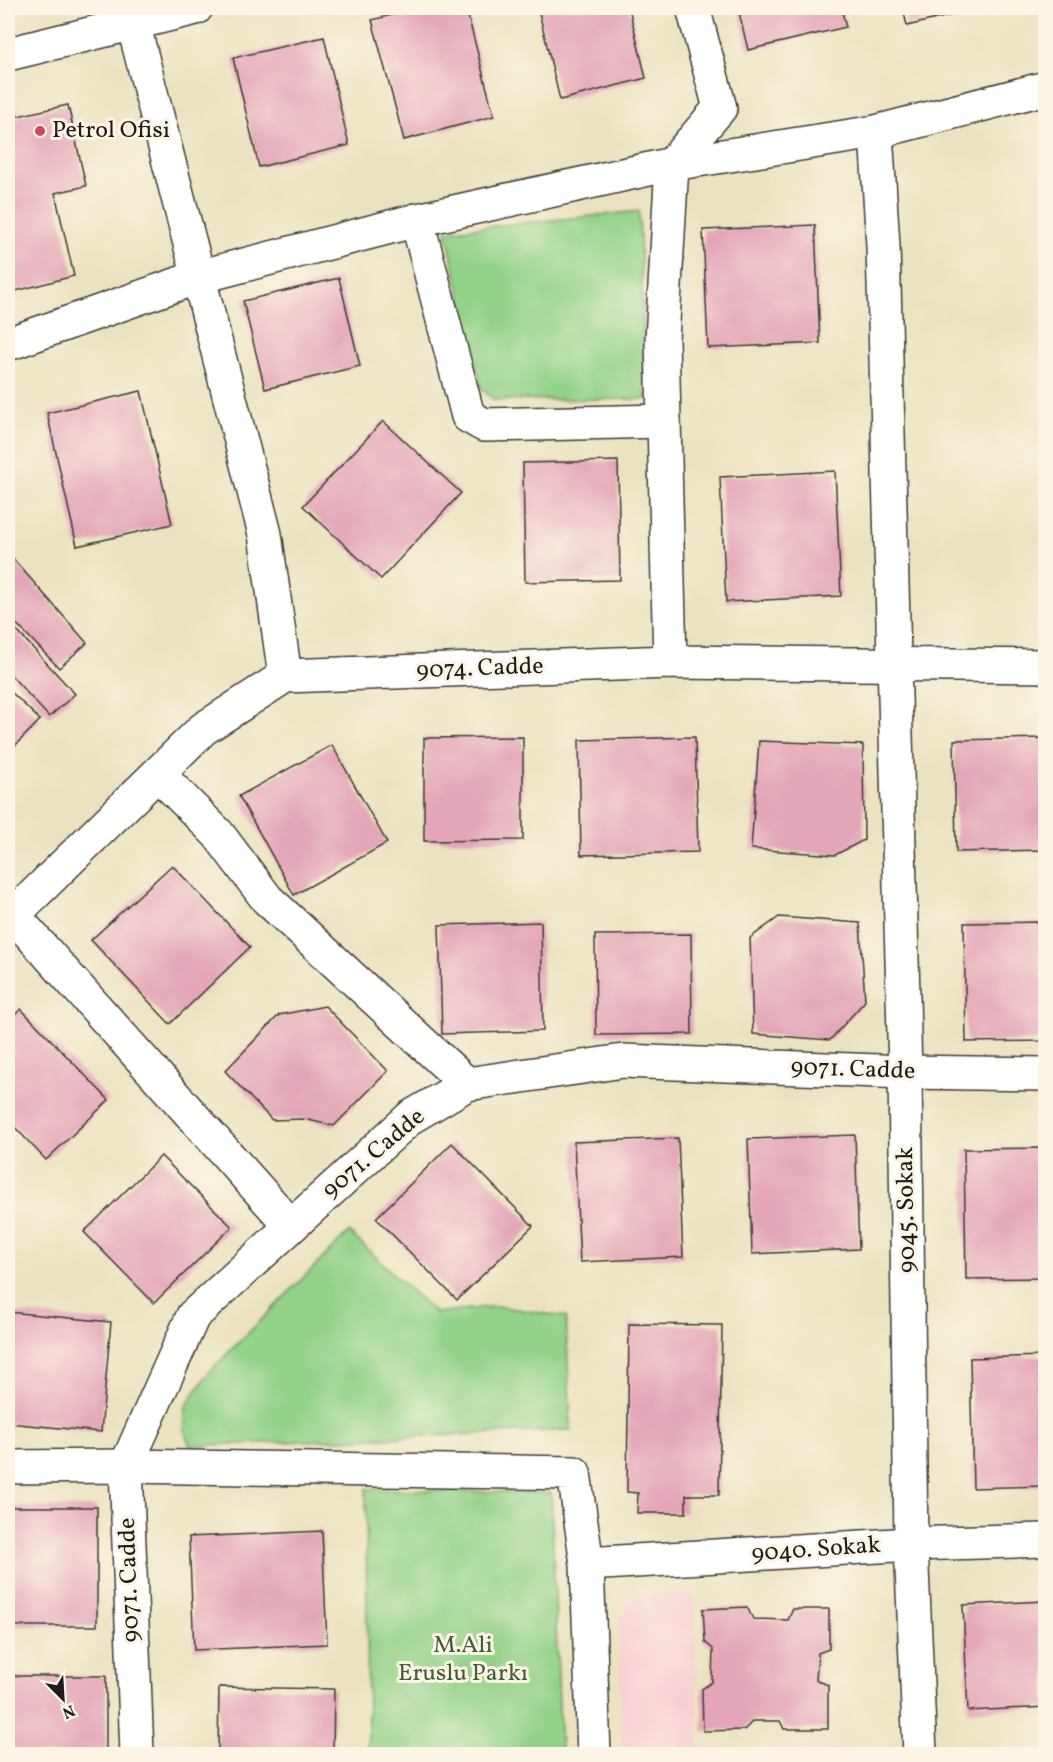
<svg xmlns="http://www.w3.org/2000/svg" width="1053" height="1762" font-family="Vollkorn,serif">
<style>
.built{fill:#f7cfd3}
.green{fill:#93d289;stroke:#587752;stroke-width:1.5}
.building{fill:#e4a5b8}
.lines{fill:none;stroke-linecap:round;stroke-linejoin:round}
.street-casing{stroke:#3b3a35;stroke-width:36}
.secondary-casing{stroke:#3b3a35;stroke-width:36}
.primary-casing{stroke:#3b3a35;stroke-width:36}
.street{stroke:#fff;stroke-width:33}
.secondary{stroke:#fff;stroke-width:33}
.primary{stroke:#fff;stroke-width:33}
.tram{stroke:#1c1c1c;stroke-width:1.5}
.poi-dot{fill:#d1495b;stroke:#fcf5e5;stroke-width:2}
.labels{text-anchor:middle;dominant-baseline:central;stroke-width:6;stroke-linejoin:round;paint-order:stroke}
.poi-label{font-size:24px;fill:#1c1c1c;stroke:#fcf5e5;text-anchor:start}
.street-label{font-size:24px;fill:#1c1c1c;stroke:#fcf5e5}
.park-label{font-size:24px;fill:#465c42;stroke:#fcf5e5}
</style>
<rect width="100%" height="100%" fill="#fcf5e5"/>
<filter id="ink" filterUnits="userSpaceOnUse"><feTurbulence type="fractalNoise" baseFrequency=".0167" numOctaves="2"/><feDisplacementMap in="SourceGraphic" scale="12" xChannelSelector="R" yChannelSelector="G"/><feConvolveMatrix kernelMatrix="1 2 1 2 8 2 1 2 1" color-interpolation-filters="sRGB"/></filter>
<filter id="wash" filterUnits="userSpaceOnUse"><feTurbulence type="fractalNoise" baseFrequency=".008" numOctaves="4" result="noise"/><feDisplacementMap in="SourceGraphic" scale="24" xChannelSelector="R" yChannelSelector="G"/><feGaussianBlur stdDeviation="1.35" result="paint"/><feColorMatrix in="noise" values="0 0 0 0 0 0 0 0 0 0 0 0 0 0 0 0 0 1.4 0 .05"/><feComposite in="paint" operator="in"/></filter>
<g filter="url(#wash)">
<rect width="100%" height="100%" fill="#ebe3c0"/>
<polygon class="built" points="635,1594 694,1594 699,1749 905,1749 905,1754 621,1754 619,1620"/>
<g class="green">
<polygon points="639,211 646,399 494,400 481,388 446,231"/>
<polygon points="349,1232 435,1313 497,1306 566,1317 571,1430 190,1446 184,1431 186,1406 209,1372"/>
<polygon points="366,1489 551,1493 561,1754 368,1754"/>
</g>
<g id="blocks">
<g class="building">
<polygon points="419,8 466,8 494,116 404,140 372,20"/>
<polygon points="538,8 629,8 646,78 560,100"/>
<polygon points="738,8 841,8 846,27 748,50"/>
<polygon points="903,8 981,8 907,26"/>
<polygon points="324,37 349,145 259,167 233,58"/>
<polygon points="68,105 86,186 55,193 74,276 8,293 8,118"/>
<polygon points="815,225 820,343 708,348 703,230"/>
<polygon points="339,278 360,366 265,389 243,301"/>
<polygon points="141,391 172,524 77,546 47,413"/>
<polygon points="383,421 461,493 381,579 303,506"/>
<polygon points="618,461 620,580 525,582 523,463"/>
<polygon points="835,471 841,596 726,602 720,477"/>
<polygon points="8,553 87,643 59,668 8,615"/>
<polygon points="8,621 75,694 49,717 8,672"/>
<polygon points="8,689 40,720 8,753"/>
<polygon points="523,737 523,840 424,841 424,738"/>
<polygon points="695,737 698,852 581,855 579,740"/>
<polygon points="1046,738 1046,850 956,852 954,740"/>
<polygon points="759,741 863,745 864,840 835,855 751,849"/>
<polygon points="332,745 387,843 294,895 239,796"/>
<polygon points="172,865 250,947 170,1024 91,940"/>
<polygon points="779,917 860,923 865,1001 830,1040 753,1034 750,938"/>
<polygon points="541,922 543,1031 442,1034 439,925"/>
<polygon points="1046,922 1046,1041 966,1042 964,923"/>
<polygon points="691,934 692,1034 596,1035 595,935"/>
<polygon points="325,1006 388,1071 334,1126 304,1119 272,1120 225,1071 279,1015"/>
<polygon points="21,1009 109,1100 46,1160 8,1120 8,1021"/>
<polygon points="855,1135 859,1249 752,1254 748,1139"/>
<polygon points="678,1138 683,1257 580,1262 574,1142"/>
<polygon points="452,1143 533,1226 457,1300 376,1218"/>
<polygon points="1046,1148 1046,1278 966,1279 964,1149"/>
<polygon points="161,1156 232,1227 154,1303 84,1232"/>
<polygon points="8,1312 111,1322 101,1432 8,1423"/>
<polygon points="629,1324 722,1325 719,1495 686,1495 686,1513 637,1513 638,1493 627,1492"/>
<polygon points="1046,1356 1046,1486 973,1488 970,1358"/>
<rect x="8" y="1507" width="89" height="119"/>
<polygon points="322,1531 327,1644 194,1650 189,1537"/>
<polygon points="1046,1601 1046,1707 968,1711 963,1605"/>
<polygon points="747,1607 753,1619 788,1620 793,1609 829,1609 829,1649 818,1653 816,1680 828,1685 828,1729 784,1729 780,1721 753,1721 744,1730 703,1731 702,1689 712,1682 713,1649 705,1642 703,1609"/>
<rect x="8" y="1676" width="98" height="78"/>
<polygon points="219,1687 334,1689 333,1754 218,1754"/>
</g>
</g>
</g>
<g filter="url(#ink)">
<use href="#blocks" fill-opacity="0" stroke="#3b3a35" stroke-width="1.5"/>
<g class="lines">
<g class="street-casing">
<g id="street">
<polyline points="133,23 265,534 285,676"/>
<polyline points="876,132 883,246 905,1072 911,1544 920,1754"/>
<polyline points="417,220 468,416 484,425 664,421"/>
<polyline points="8,344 198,277 417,220 672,164 876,132 1046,88"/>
<polyline points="670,662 662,339 672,164 720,108 693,8"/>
<polyline points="158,774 218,834 267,899 467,1084"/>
<polyline points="13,915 291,1226"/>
<polyline points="8,1467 126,1466 574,1473 587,1564 594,1754"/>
<polyline points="587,1564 911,1544 1046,1540"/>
<polyline points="137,1754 126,1466 193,1316 411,1117 467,1084 623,1061 905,1072 1046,1074"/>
</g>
</g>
<g class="secondary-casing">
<polyline id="secondary" points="8,920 203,729 285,676 670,662 1046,666"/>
</g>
<g class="primary-casing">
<polyline id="primary" points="8,54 196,8"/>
</g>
<use href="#street" class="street"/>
<use href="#secondary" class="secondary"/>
<use href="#primary" class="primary"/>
<polyline class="tram" points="8,8 9,8"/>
</g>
</g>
<circle class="poi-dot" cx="40" cy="131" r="6"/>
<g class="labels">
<g class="poi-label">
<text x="52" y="131">Petrol Ofisi</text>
</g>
<g class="street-label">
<text transform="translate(480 669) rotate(-2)">9074. Cadde</text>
<text transform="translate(853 1070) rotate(2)">9071. Cadde</text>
<text transform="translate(374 1154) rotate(-40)">9071. Cadde</text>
<text transform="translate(907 1210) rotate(-91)">9045. Sokak</text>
<text transform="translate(816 1550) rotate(-4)">9040. Sokak</text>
<text transform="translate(130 1580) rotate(-92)">9071. Cadde</text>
</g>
<g class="park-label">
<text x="463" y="1646">M.Ali<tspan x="463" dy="28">Eruslu Parkı</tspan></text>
</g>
</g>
<rect width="1053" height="1762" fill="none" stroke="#fcf5e5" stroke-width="30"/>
<g transform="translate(63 1699) rotate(156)" stroke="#fcf5e5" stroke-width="4.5" paint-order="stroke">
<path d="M0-4.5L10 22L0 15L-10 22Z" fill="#1c1c1c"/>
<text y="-9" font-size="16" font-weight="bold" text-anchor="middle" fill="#1c1c1c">N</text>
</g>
</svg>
